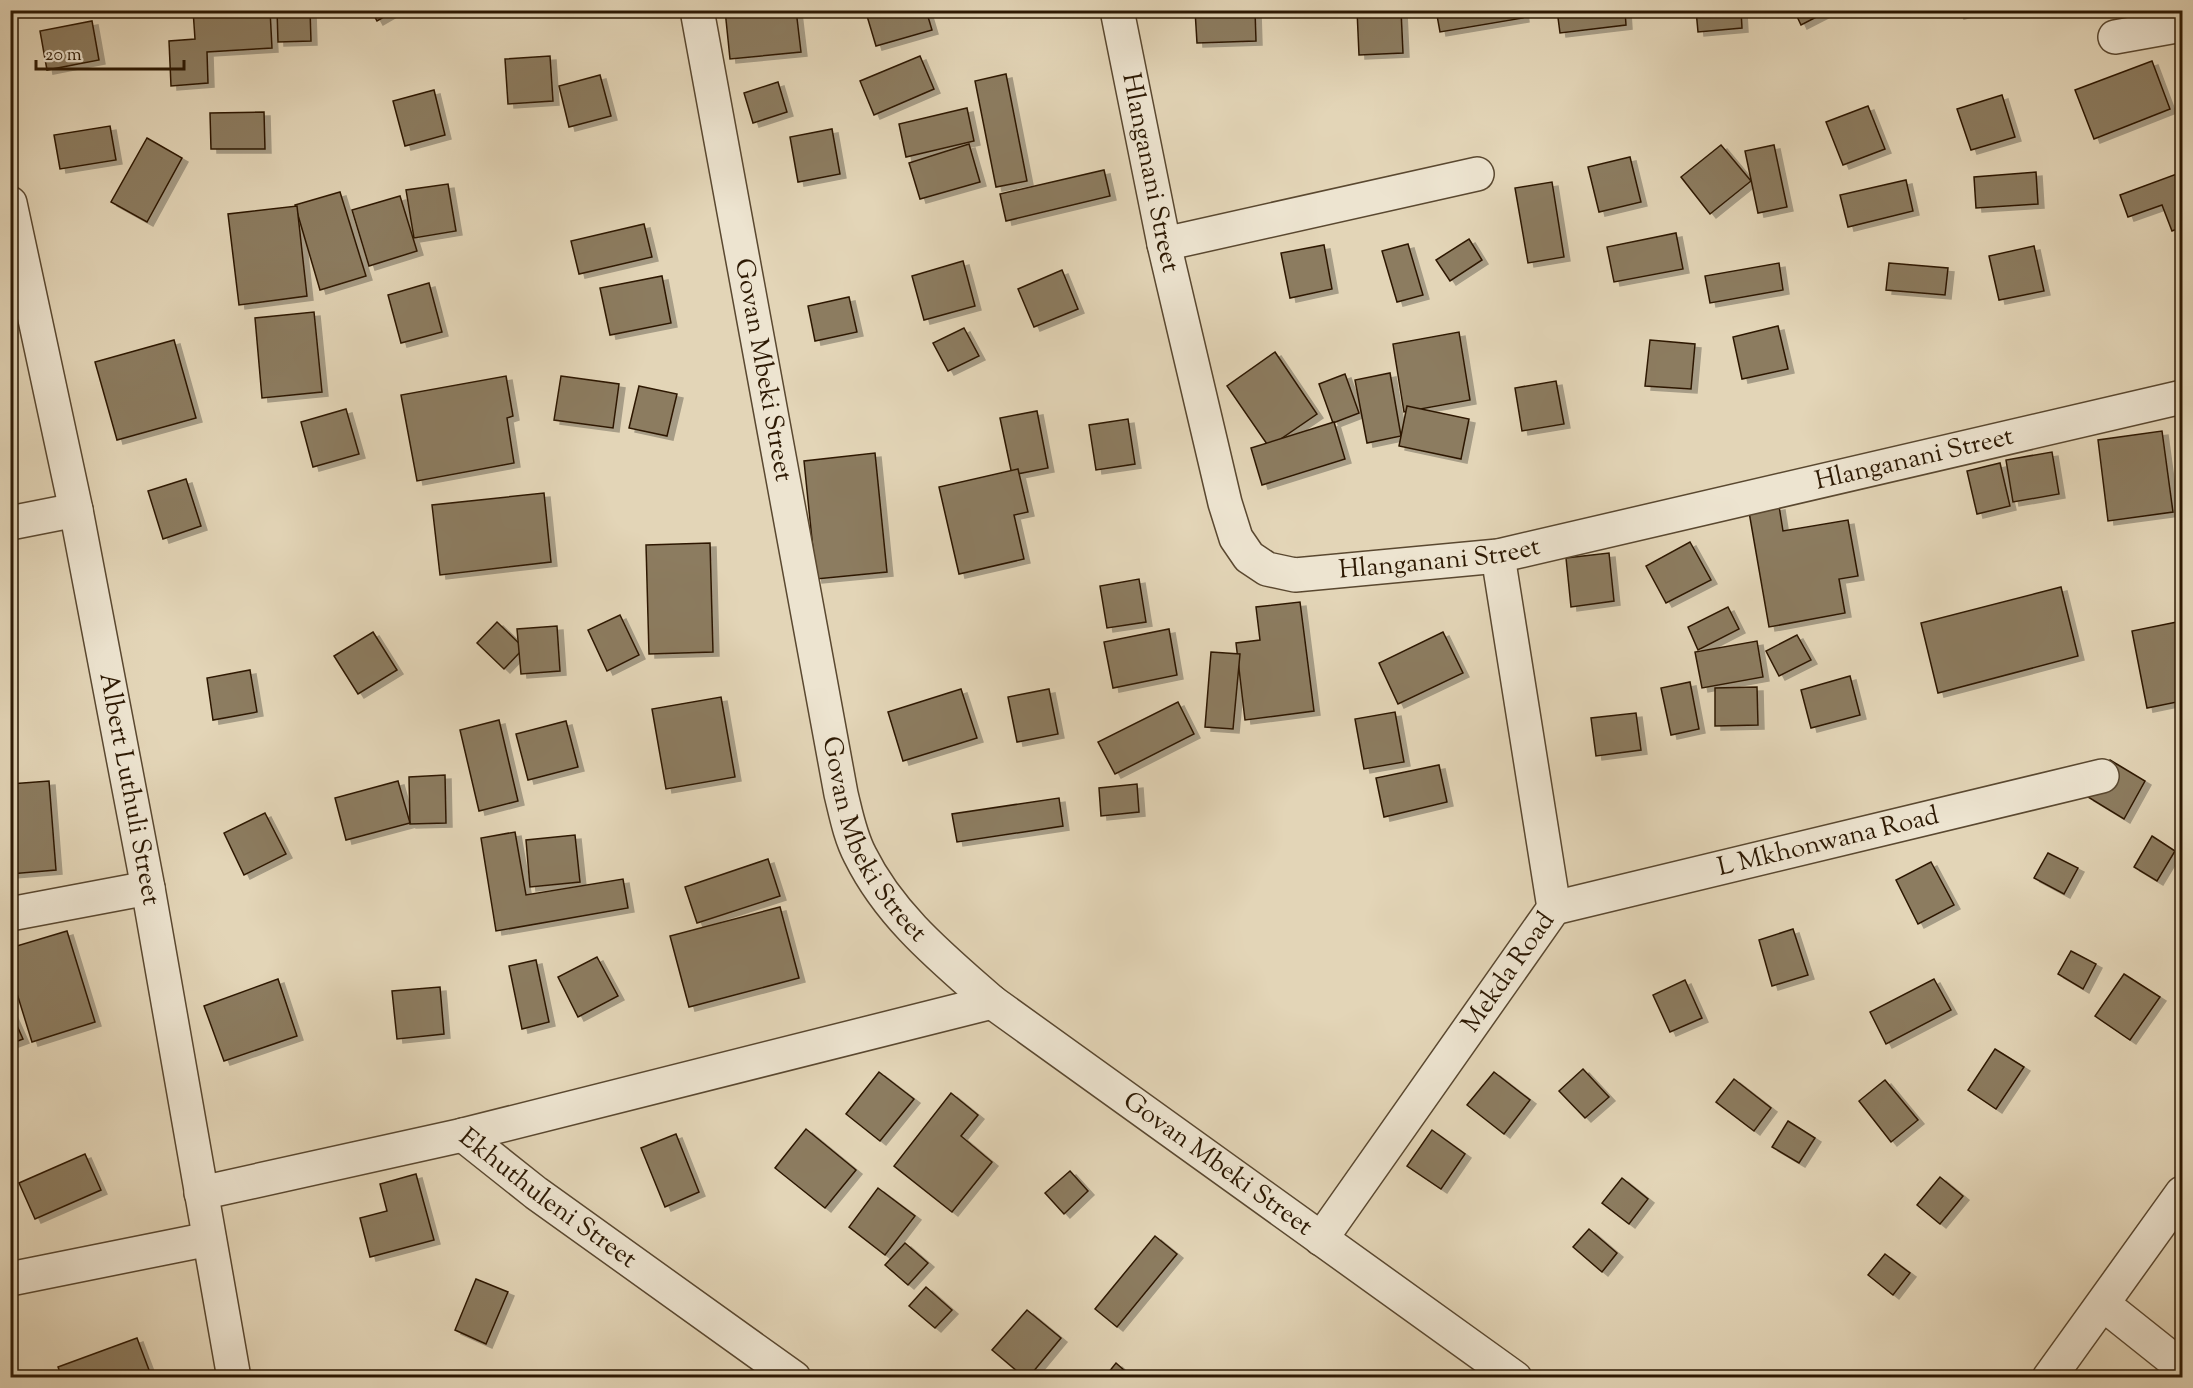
<svg xmlns="http://www.w3.org/2000/svg" width="2193" height="1388" font-family="'Sorts Mill Goudy',serif">
<style>
.building{fill:#8c7b61;stroke:#2d1903;stroke-width:1.5;filter:url(#shadow)}
.lines{fill:none;stroke-linecap:round;stroke-linejoin:round}
.minor-casing{stroke:#5a4830;stroke-width:36}
.minor{stroke:#ede4d0;stroke-width:33}
.labels{text-anchor:middle;dominant-baseline:central;stroke-width:6;stroke-linejoin:round;paint-order:stroke}
.street-label{font-size:26px;fill:#2d1903;stroke:#ede4d0}
</style>
<defs>
<filter id="shadow"><feDropShadow dx="6" dy="4" stdDeviation="0" flood-color="#0004"/></filter>
</defs>
<rect width="100%" height="100%" fill="#e3d5b7"/>
<filter id="stains"><feTurbulence type="fractalNoise" baseFrequency=".00333" numOctaves="4"/><feColorMatrix values="0 0 0 0 .2 0 0 0 0 .09 0 0 0 0 .02 0 0 0 .5 -.17"/></filter>
<radialGradient id="worn" r=".72"><stop offset=".6" stop-color="#630" stop-opacity="0"/><stop offset="1" stop-color="#630" stop-opacity=".3"/></radialGradient>
<g class="building">
<polygon points="193,10 270,10 272,48 207,52 208,83 171,86 169,41 195,39"/>
<polygon points="277,10 310,10 311,41 278,42"/>
<polygon points="371,10 396,10 377,21"/>
<polygon points="725,10 796,10 801,52 730,59"/>
<polygon points="884,10 926,10 932,30 876,46 867,16"/>
<polygon points="1195,10 1255,10 1256,41 1197,43"/>
<polygon points="1357,10 1401,10 1403,53 1359,55"/>
<polygon points="1436,10 1522,10 1523,18 1440,32"/>
<polygon points="1557,10 1625,10 1626,25 1560,33"/>
<polygon points="1696,10 1741,10 1742,28 1698,32"/>
<polygon points="1794,10 1830,10 1801,25"/>
<polygon points="1957,10 1978,10 1958,15"/>
<polygon points="92,21 99,60 47,70 40,31"/>
<polygon points="550,56 553,101 508,104 505,59"/>
<polygon points="920,56 934,89 874,115 860,81"/>
<polygon points="2152,61 2170,109 2094,139 2075,90"/>
<polygon points="1006,74 1027,181 996,187 975,81"/>
<polygon points="600,75 611,116 569,127 559,86"/>
<polygon points="778,82 787,112 753,123 744,93"/>
<polygon points="434,90 445,135 405,146 393,101"/>
<polygon points="2002,95 2015,137 1971,150 1957,109"/>
<polygon points="1868,106 1885,149 1843,165 1826,122"/>
<polygon points="967,108 974,141 906,157 899,124"/>
<polygon points="264,112 265,149 211,149 210,113"/>
<polygon points="110,126 116,160 60,169 54,135"/>
<polygon points="832,129 840,174 798,182 790,137"/>
<polygon points="147,138 182,158 147,222 111,202"/>
<polygon points="969,144 980,182 920,199 909,163"/>
<polygon points="1721,145 1751,181 1710,214 1681,177"/>
<polygon points="1774,145 1787,207 1758,213 1745,151"/>
<polygon points="1630,157 1641,202 1599,212 1588,167"/>
<polygon points="1104,170 1110,196 1006,221 1000,194"/>
<polygon points="2036,172 2038,204 1976,208 1974,177"/>
<polygon points="2182,172 2182,227 2172,231 2162,205 2128,217 2120,195"/>
<polygon points="1906,180 1913,211 1848,227 1840,195"/>
<polygon points="1552,182 1564,257 1528,263 1515,188"/>
<polygon points="448,184 456,231 414,238 406,190"/>
<polygon points="340,192 366,276 320,290 295,205"/>
<polygon points="400,196 417,251 369,266 352,210"/>
<polygon points="297,206 307,296 239,305 228,214"/>
<polygon points="644,224 652,257 579,274 571,241"/>
<polygon points="1676,233 1683,269 1614,282 1607,247"/>
<polygon points="1469,239 1482,260 1450,281 1436,260"/>
<polygon points="1408,244 1423,295 1397,302 1382,251"/>
<polygon points="1324,245 1332,289 1290,298 1281,253"/>
<polygon points="2034,246 2044,291 1999,300 1989,256"/>
<polygon points="963,261 975,306 924,320 912,276"/>
<polygon points="1779,263 1783,290 1710,303 1705,276"/>
<polygon points="1889,263 1948,268 1945,295 1886,290"/>
<polygon points="1062,270 1078,309 1034,327 1018,289"/>
<polygon points="662,276 671,323 610,335 600,288"/>
<polygon points="429,283 442,332 401,343 388,295"/>
<polygon points="849,297 857,332 815,341 808,306"/>
<polygon points="314,312 322,392 262,398 255,318"/>
<polygon points="1778,326 1788,369 1742,379 1733,337"/>
<polygon points="964,328 979,356 948,371 933,343"/>
<polygon points="1459,332 1470,400 1404,412 1393,344"/>
<polygon points="174,340 196,418 117,440 95,362"/>
<polygon points="1650,340 1695,344 1691,389 1645,386"/>
<polygon points="1275,352 1317,414 1269,447 1227,386"/>
<polygon points="1390,373 1401,436 1367,443 1355,380"/>
<polygon points="1345,374 1359,413 1333,423 1319,384"/>
<polygon points="506,376 513,416 507,418 514,463 417,481 401,395"/>
<polygon points="561,376 619,384 613,428 554,420"/>
<polygon points="1556,381 1564,424 1522,431 1515,388"/>
<polygon points="639,386 677,394 667,436 629,428"/>
<polygon points="1407,406 1469,419 1461,459 1399,446"/>
<polygon points="346,409 359,454 313,467 301,422"/>
<polygon points="1037,411 1048,468 1012,475 1000,418"/>
<polygon points="1128,419 1135,464 1096,470 1089,425"/>
<polygon points="1334,422 1345,459 1262,485 1251,448"/>
<polygon points="2162,431 2173,512 2108,521 2098,440"/>
<polygon points="2052,452 2059,494 2013,502 2006,460"/>
<polygon points="875,453 887,572 816,579 804,461"/>
<polygon points="2000,463 2010,506 1977,514 1967,471"/>
<polygon points="1018,469 1028,512 1014,515 1024,559 959,574 939,487"/>
<polygon points="186,479 201,526 163,539 148,491"/>
<polygon points="544,493 551,562 440,575 432,505"/>
<polygon points="1779,506 1783,531 1848,520 1858,576 1839,579 1845,613 1769,627 1749,512"/>
<polygon points="1690,542 1711,580 1666,603 1646,566"/>
<polygon points="710,543 713,652 649,654 646,545"/>
<polygon points="1609,553 1614,601 1571,607 1566,558"/>
<polygon points="1139,579 1146,622 1107,628 1100,586"/>
<polygon points="2061,587 2078,656 1938,693 1921,623"/>
<polygon points="1300,602 1314,711 1245,720 1236,643 1260,640 1256,607"/>
<polygon points="1728,607 1739,629 1698,650 1688,627"/>
<polygon points="620,615 639,655 607,671 588,630"/>
<polygon points="2182,621 2182,701 2147,708 2132,631"/>
<polygon points="497,622 524,648 504,669 477,643"/>
<polygon points="557,626 560,671 521,674 517,629"/>
<polygon points="1169,629 1177,675 1113,688 1104,642"/>
<polygon points="373,632 397,670 358,694 334,656"/>
<polygon points="1443,632 1463,673 1398,704 1379,663"/>
<polygon points="1797,635 1811,660 1779,676 1766,651"/>
<polygon points="1757,641 1763,677 1702,688 1695,652"/>
<polygon points="1211,652 1240,654 1233,729 1205,727"/>
<polygon points="250,670 257,712 213,720 207,678"/>
<polygon points="1850,676 1860,715 1811,728 1801,690"/>
<polygon points="1690,682 1699,729 1671,735 1661,688"/>
<polygon points="1757,687 1758,725 1715,726 1715,688"/>
<polygon points="961,689 977,738 903,761 888,712"/>
<polygon points="1049,689 1058,734 1017,742 1008,697"/>
<polygon points="721,697 735,777 666,789 652,709"/>
<polygon points="1178,702 1194,734 1115,774 1098,742"/>
<polygon points="1395,712 1404,762 1364,769 1355,719"/>
<polygon points="1636,713 1641,750 1596,756 1591,718"/>
<polygon points="499,720 518,801 479,811 460,730"/>
<polygon points="566,721 578,767 528,780 516,734"/>
<polygon points="2110,760 2145,781 2124,819 2088,797"/>
<polygon points="1439,765 1447,802 1384,817 1376,778"/>
<polygon points="445,775 446,823 410,824 409,777"/>
<polygon points="49,781 56,870 10,874 10,784"/>
<polygon points="398,781 410,823 346,840 335,798"/>
<polygon points="1137,784 1139,812 1101,816 1099,788"/>
<polygon points="1059,798 1063,826 957,842 952,814"/>
<polygon points="265,813 286,854 244,875 224,833"/>
<polygon points="515,832 526,895 623,879 628,908 496,931 481,838"/>
<polygon points="575,835 580,882 530,887 526,840"/>
<polygon points="2152,836 2175,851 2157,881 2134,867"/>
<polygon points="2048,853 2078,868 2064,894 2034,878"/>
<polygon points="768,859 780,896 697,923 685,887"/>
<polygon points="1931,862 1954,905 1918,924 1896,880"/>
<polygon points="780,907 799,978 689,1007 670,936"/>
<polygon points="1793,929 1808,975 1772,986 1759,940"/>
<polygon points="67,931 95,1022 32,1042 10,971 10,948"/>
<polygon points="2071,951 2096,964 2083,989 2058,974"/>
<polygon points="597,957 618,996 578,1017 558,977"/>
<polygon points="536,960 549,1022 522,1029 509,966"/>
<polygon points="2124,974 2160,997 2130,1040 2095,1016"/>
<polygon points="278,979 297,1036 224,1061 204,1006"/>
<polygon points="1934,979 1951,1010 1886,1044 1870,1012"/>
<polygon points="1685,980 1702,1018 1670,1032 1653,995"/>
<polygon points="440,987 444,1034 397,1039 392,991"/>
<polygon points="10,1010 23,1039 10,1044"/>
<polygon points="1995,1049 2024,1067 1996,1109 1968,1090"/>
<polygon points="1583,1069 1609,1097 1585,1118 1559,1091"/>
<polygon points="879,1072 914,1099 880,1141 846,1114"/>
<polygon points="1494,1072 1530,1100 1504,1134 1467,1105"/>
<polygon points="1734,1079 1771,1108 1754,1131 1716,1102"/>
<polygon points="1885,1080 1918,1120 1891,1142 1859,1101"/>
<polygon points="951,1093 978,1115 961,1136 992,1162 952,1212 894,1166"/>
<polygon points="1788,1121 1815,1138 1799,1163 1772,1147"/>
<polygon points="806,1129 856,1170 825,1208 775,1168"/>
<polygon points="1432,1130 1465,1154 1441,1189 1407,1166"/>
<polygon points="676,1134 699,1192 665,1207 641,1148"/>
<polygon points="85,1154 101,1190 35,1219 19,1183"/>
<polygon points="1070,1171 1088,1191 1064,1214 1045,1193"/>
<polygon points="416,1174 434,1240 370,1257 360,1218 387,1211 380,1184"/>
<polygon points="1940,1177 1963,1196 1940,1224 1917,1205"/>
<polygon points="1622,1178 1648,1199 1629,1224 1602,1203"/>
<polygon points="878,1188 915,1216 885,1255 849,1227"/>
<polygon points="1589,1229 1617,1253 1602,1272 1573,1247"/>
<polygon points="1155,1236 1177,1254 1117,1327 1095,1309"/>
<polygon points="905,1243 928,1263 908,1285 885,1265"/>
<polygon points="1885,1254 1910,1273 1893,1295 1868,1275"/>
<polygon points="476,1279 508,1292 486,1344 455,1330"/>
<polygon points="926,1287 952,1310 935,1328 909,1306"/>
<polygon points="1027,1310 1061,1338 1028,1378 1025,1378 992,1350"/>
<polygon points="137,1338 152,1378 62,1378 58,1367"/>
<polygon points="1116,1363 1133,1378 1104,1378"/>
</g>
<g class="lines">
<g class="minor-casing">
<g id="minor">
<path id="s1" d="M697 10 841 794C846 814 850 836 860 855 890 916 942 958 992 1002L1515 1378"/>
<path id="s2" d="M1117 10 1164 244 1225 503 1236 538 1249 557 1267 569 1295 575 1498 556 2182 397"/>
<polyline points="2115,37 2182,25"/>
<path id="s3" d="M10 203 76 510 148 888 234 1378"/>
<polyline points="1164,244 1477,174"/>
<polyline points="10,523 76,510"/>
<path id="s4" d="M1554 908 2102 776"/>
<polyline points="10,914 148,888"/>
<path id="s5" d="M463 1135 536 1193 794 1378"/>
<polyline points="201,1193 463,1135 992,1002"/>
<path id="s6" d="M1321 1239 1554 908 1498 556"/>
<polyline points="10,1279 209,1239"/>
<polyline points="2103,1304 2182,1367"/>
<polyline points="2049,1378 2182,1193"/>
</g>
</g>
<use href="#minor" class="minor"/>
</g>
<g class="labels">
<g class="street-label">
<text stroke="none"><textPath href="#s2" startOffset="166">Hlanganani Street</textPath></text>
<text stroke="none"><textPath href="#s1" startOffset="366">Govan Mbeki Street</textPath></text>
<text stroke="none"><textPath href="#s2" startOffset="1246">Hlanganani Street</textPath></text>
<text stroke="none"><textPath href="#s2" startOffset="760">Hlanganani Street</textPath></text>
<text stroke="none"><textPath href="#s3" startOffset="598">Albert Luthuli Street</textPath></text>
<text stroke="none"><textPath href="#s1" startOffset="852">Govan Mbeki Street</textPath></text>
<text stroke="none"><textPath href="#s4" startOffset="282">L Mkhonwana Road</textPath></text>
<text stroke="none"><textPath href="#s6" startOffset="326">Mekda Road</textPath></text>
<text stroke="none"><textPath href="#s1" startOffset="1338">Govan Mbeki Street</textPath></text>
<text stroke="none"><textPath href="#s5" startOffset="106">Ekhuthuleni Street</textPath></text>
</g>
</g>
<rect width="2193" height="1388" fill="none" stroke="#e3d5b7" stroke-width="36"/>
<rect x="12" y="12" width="2169" height="1364" fill="none" stroke="#2d1903" stroke-width="3"/>
<rect x="18" y="18" width="2157" height="1352" fill="none" stroke="#2d1903" stroke-width="1.5"/>
<path d="M36 60v9h148v-9" fill="none" stroke="#2d1903" stroke-width="3"/>
<text x="45" y="60" font-size="18" fill="#2d1903" stroke="#ede4d0" stroke-width="4.5" paint-order="stroke">20 m</text>
<rect width="100%" height="100%" filter="url(#stains)"/>
<rect width="100%" height="100%" fill="url(#worn)"/>
</svg>
